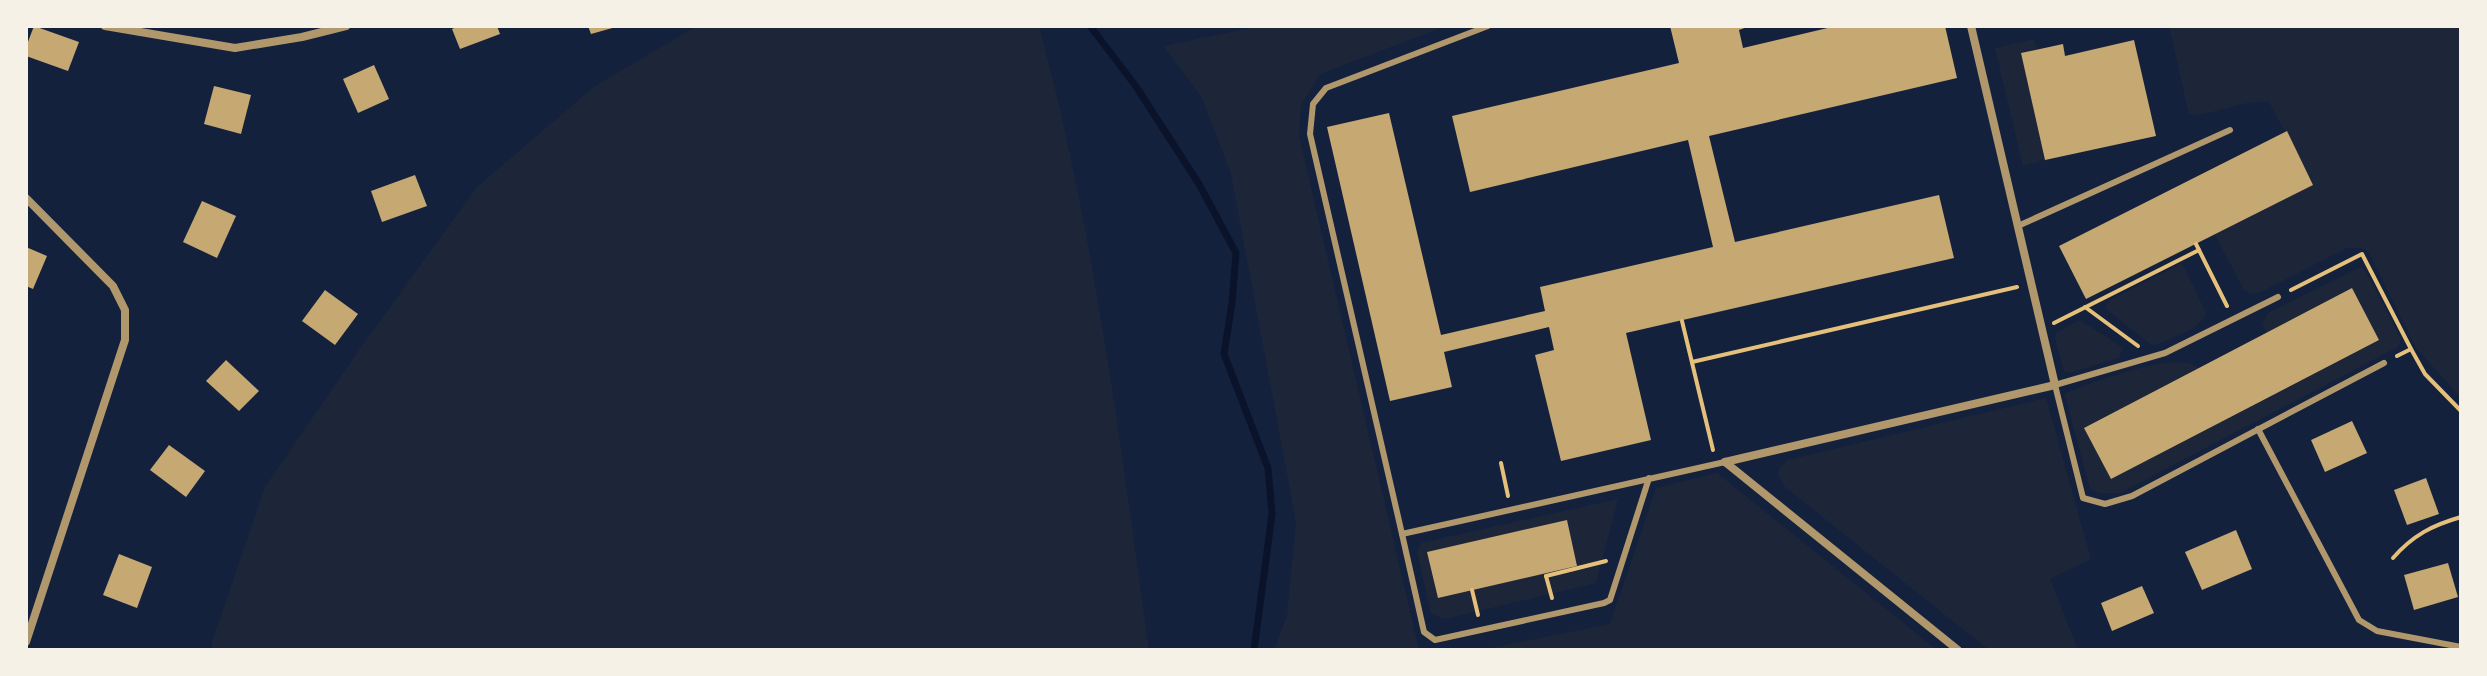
<svg xmlns="http://www.w3.org/2000/svg" width="2487" height="676" font-family="'Nunito Sans',sans-serif">
<style>
.green{fill:#1d2539}
.lines{fill:none;stroke-linecap:round;stroke-linejoin:round}
.stream{stroke:#0b132b;stroke-width:7}
.building{fill:#c6a872}
.path{stroke:#e5c07b;stroke-width:4}
.service{stroke:#b1986c;stroke-width:6}
.minor{stroke:#b1986c;stroke-width:8}
</style>
<rect width="100%" height="100%" fill="#14213d"/>
<g class="green">
<path d="M697 26H1039C1094 230 1120 441 1149 650H212V642L265 487 359 350 477 187 595 86Z"/>
<polygon points="1259,26 1446,26 1320,74 1301,105 1299,136 1419,650 1274,650 1287,616 1296,522 1231,174 1202,98 1164,46"/>
<path d="M2169 26H2461V398L2416 348 2368 251 2361 248H2347L2261 292 2252 294 2244 290 2215 235 2313 184 2269 102C2242 99 2216 115 2189 115Z"/>
<polygon points="2034,39 2037,49 2021,53 2045,160 2023,166 1995,48"/>
<path d="M2182 263 2206 313C2201 330 2172 337 2156 345L2150 344 2105 308 2110 300Z"/>
<path d="M2361 267 2365 270 2401 339 2398 347 2120 493H2099L2090 489 2065 395 2066 393C2091 383 2178 349 2198 368L2084 428 2111 479 2379 340 2352 288 2267 333 2262 324 2268 313Z"/>
<polygon points="2080,320 2123,348 2119,358 2069,373 2064,371 2055,338 2057,332"/>
<polygon points="2046,398 2091,559 2050,579 2078,650 1989,650 1785,487 1778,475 1780,468 1788,460"/>
<polygon points="1717,473 1937,650 1480,650 1610,624 1656,488"/>
<polygon points="1618,499 1596,583 1445,619 1431,614 1417,552 1421,543"/>
</g>
<g class="lines">
<polyline class="stream" points="1090,26 1135,85 1199,184 1236,253 1232,303 1224,354 1268,468 1272,514 1254,650"/>
</g>
<g class="building">
<polygon points="34,26 79,42 68,71 26,56 26,47"/>
<polygon points="459,26 497,26 500,34 460,49 452,29"/>
<polygon points="588,26 616,26 616,27 591,34"/>
<polygon points="1670,26 1750,26 1739,30 1743,48 1836,26 1945,26 1957,78 1709,136 1735,242 1939,195 1954,258 1626,333 1651,440 1561,461 1535,355 1554,350 1549,327 1444,352 1452,387 1390,401 1327,127 1389,113 1441,335 1545,311 1540,287 1713,247 1688,140 1470,192 1452,116 1679,63"/>
<polygon points="2134,40 2156,136 2045,160 2021,53 2063,44 2065,56"/>
<polygon points="374,65 389,99 358,113 343,79"/>
<polygon points="214,86 251,95 241,134 204,124"/>
<polygon points="2287,131 2313,185 2086,299 2059,246"/>
<polygon points="415,175 427,206 382,222 371,191"/>
<polygon points="202,201 236,216 217,258 183,242"/>
<polygon points="26,247 47,256 33,289 26,286"/>
<polygon points="2352,288 2379,340 2111,479 2084,428"/>
<polygon points="325,290 358,314 335,345 302,321"/>
<polygon points="226,360 259,391 239,411 206,381"/>
<polygon points="2352,421 2367,453 2325,472 2311,440"/>
<polygon points="169,445 205,471 186,497 150,470"/>
<polygon points="2426,478 2439,514 2407,525 2394,490"/>
<polygon points="1567,520 1577,566 1438,598 1427,552"/>
<polygon points="2236,530 2252,569 2202,590 2185,552"/>
<polygon points="119,554 152,567 137,608 103,595"/>
<polygon points="2448,563 2458,597 2414,610 2404,575"/>
<polygon points="2142,586 2154,613 2112,631 2101,603"/>
</g>
<g class="lines">
<g class="path">
<polyline points="2196,244 2227,306"/>
<polyline points="2291,290 2362,254 2411,349 2397,356"/>
<polyline points="2085,307 2138,346"/>
<polyline points="1682,321 1713,450"/>
<polyline points="2054,323 2199,250"/>
<polyline points="2411,349 2425,374 2461,411"/>
<polyline points="1692,362 2017,287"/>
<polyline points="1501,463 1508,496"/>
<path d="M2393 558C2413 535 2433 525 2461 517"/>
<polyline points="1546,576 1606,561"/>
<polyline points="1546,576 1552,598"/>
<polyline points="1472,590 1478,615"/>
</g>
<g class="service">
<polyline points="1488,26 1326,88 1313,104 1310,134 1402,534 1725,462"/>
<polyline points="2018,226 2230,130"/>
<polyline points="2278,297 2165,353 2055,385 2083,498 2105,504 2132,496 2384,363"/>
<polyline points="2258,429 2359,620 2377,631 2461,647"/>
<polyline points="1402,534 1424,632 1435,640 1604,603 1610,600 1649,478"/>
</g>
<g class="minor">
<polyline points="105,26 235,48 302,37 346,26"/>
<polyline points="26,198 113,286 125,310 125,340 26,642"/>
<polyline points="1725,462 2055,385 1971,26"/>
<polyline points="1725,462 1958,650"/>
</g>
</g>
<rect width="2487" height="676" fill="none" stroke="#f6f1e7" stroke-width="56"/>
</svg>
